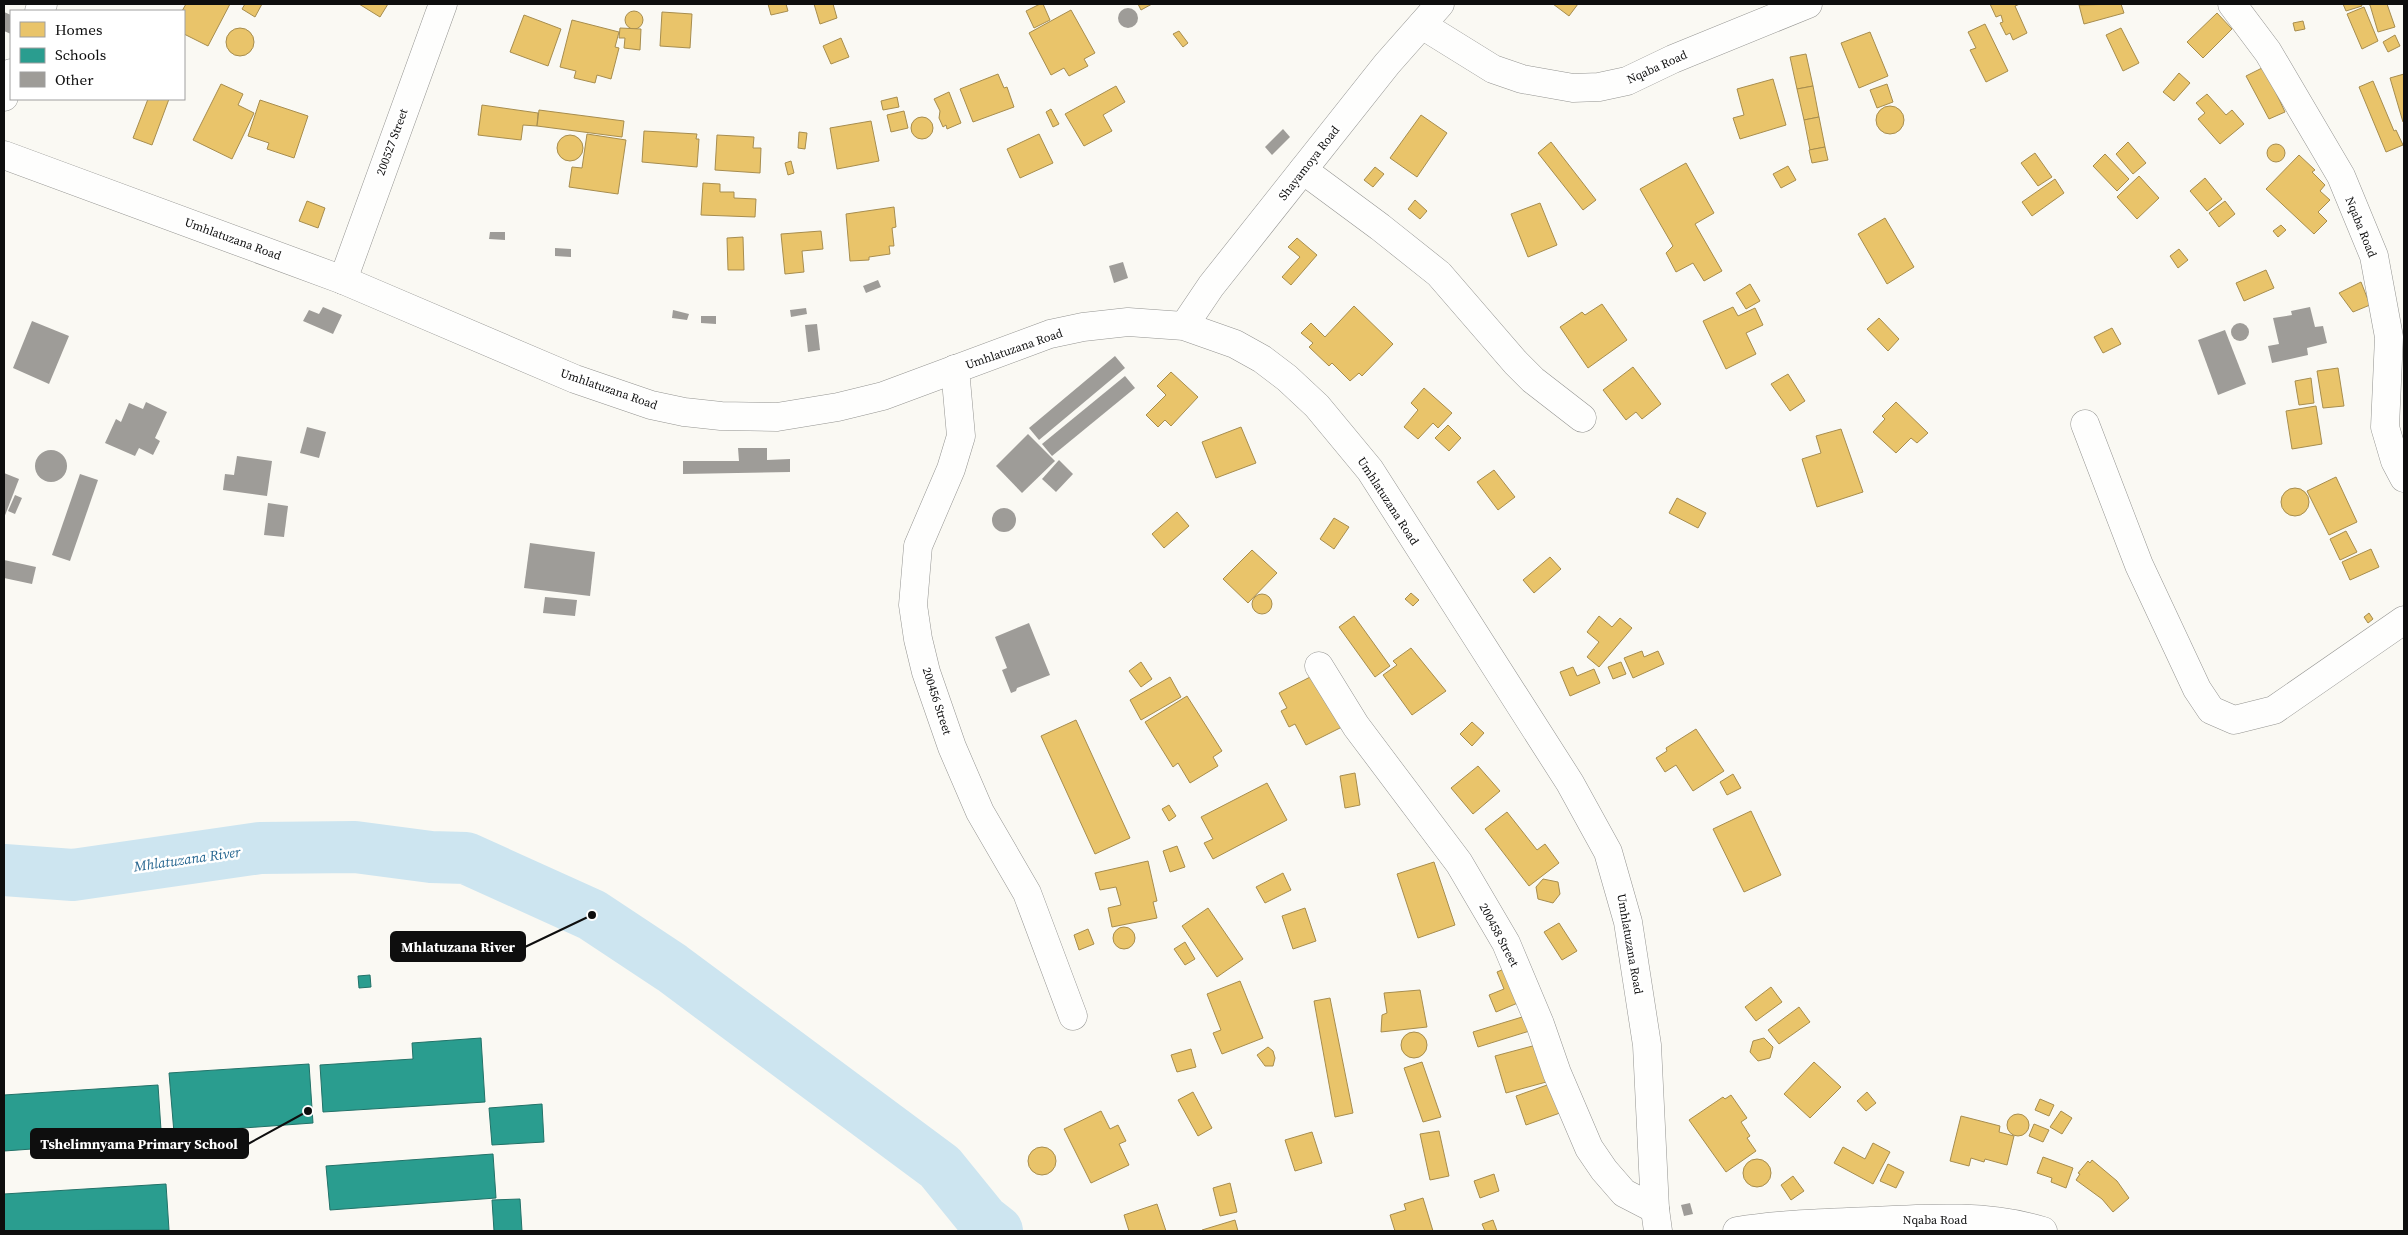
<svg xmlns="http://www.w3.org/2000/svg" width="2408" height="1235" font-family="'Source Serif 4',serif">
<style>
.homes{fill:#e9c46a;stroke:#a78d4e}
.schools{fill:#2a9d8f;stroke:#227268}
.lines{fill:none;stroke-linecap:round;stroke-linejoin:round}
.river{stroke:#cde5f0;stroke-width:52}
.building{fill:#9e9c98}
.minor-casing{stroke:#949491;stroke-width:29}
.tertiary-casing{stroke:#949491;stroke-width:29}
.minor{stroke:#fefefd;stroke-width:28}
.tertiary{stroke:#fefefd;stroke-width:28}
.labels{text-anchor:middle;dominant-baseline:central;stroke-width:5;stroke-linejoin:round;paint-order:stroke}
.street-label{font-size:12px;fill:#0e0e0e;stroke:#fff}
.water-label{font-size:14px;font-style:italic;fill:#266690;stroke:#fff}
.leader{fill:none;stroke:#0e0e0e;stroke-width:2}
.callout-dot{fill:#0e0e0e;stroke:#fff;stroke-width:2}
.callout{fill:#0e0e0e;stroke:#0e0e0e;stroke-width:2}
.callout-label{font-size:14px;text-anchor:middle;font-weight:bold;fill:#fff}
</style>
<rect width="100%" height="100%" fill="#faf9f3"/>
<g class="homes">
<polygon points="186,4 230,4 208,46 184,34 184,11 182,11"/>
<polygon points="245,4 262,4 255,17 242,9"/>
<polygon points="359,4 388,4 380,17"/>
<polygon points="768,4 786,4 788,11 771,15"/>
<polygon points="814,4 833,4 837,18 820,24"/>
<polygon points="1040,4 1043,4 1050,20 1034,28 1026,11"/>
<polygon points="1138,4 1152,4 1141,10"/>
<polygon points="1553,4 1578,4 1569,16"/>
<polygon points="1990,4 2020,4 2015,6 2027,33 2013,40 2010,33 2006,35 2000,23 2003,22 2001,15 1996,17"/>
<polygon points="2121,4 2124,13 2084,24 2079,5"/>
<polygon points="2343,4 2361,4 2362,6 2346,11"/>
<polygon points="2367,4 2387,4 2395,27 2378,32 2370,5"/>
<polygon points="2364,7 2378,41 2362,49 2347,14"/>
<polygon points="1071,10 1095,53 1084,59 1088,66 1069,76 1064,68 1051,75 1029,33"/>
<circle cx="634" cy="20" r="9"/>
<polygon points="662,12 692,14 690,48 660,46"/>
<polygon points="2217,13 2232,29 2203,58 2187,42"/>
<polygon points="524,15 561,29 548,66 510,52"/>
<polygon points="572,20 619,32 615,47 619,48 611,79 597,75 595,83 574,78 576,71 560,67"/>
<polygon points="2303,21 2305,29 2295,31 2293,23"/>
<polygon points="1985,24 2008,71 1986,82 1970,50 1976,48 1968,32"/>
<circle cx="240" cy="42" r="14"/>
<polygon points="620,28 641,29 640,50 624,48 625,38 619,38"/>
<polygon points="2121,28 2139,63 2123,71 2106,35"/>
<polygon points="1179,31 1188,43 1183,47 1173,34"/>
<polygon points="1870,32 1888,76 1859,88 1841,43"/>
<polygon points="2395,35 2400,46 2388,52 2383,42"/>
<polygon points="841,38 849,57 831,64 823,46"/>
<polygon points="1806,54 1813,86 1797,89 1790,57"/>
<polygon points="2264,67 2285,112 2269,119 2246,76"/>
<polygon points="2179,73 2190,83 2174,101 2163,92"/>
<polygon points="998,74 1004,88 1007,87 1014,107 973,122 960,89"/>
<polygon points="2404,74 2404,122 2403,122 2390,78"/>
<polygon points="1773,79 1786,125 1740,139 1733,118 1744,115 1737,89"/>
<polygon points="2373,81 2394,131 2396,130 2403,145 2386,152 2359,87"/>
<polygon points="221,84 243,94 238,105 254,113 232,159 193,140"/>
<polygon points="1887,84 1893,102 1877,108 1870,90"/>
<polygon points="1116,86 1125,102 1103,115 1112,131 1084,146 1065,114"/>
<polygon points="1813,86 1819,117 1804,120 1797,89"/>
<polygon points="949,92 961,123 947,129 946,125 943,127 939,118 940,111 934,99"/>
<polygon points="2207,94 2226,115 2232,110 2244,124 2220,144 2198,119 2205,113 2196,103"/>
<polygon points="897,97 899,107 883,110 881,101"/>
<polygon points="148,99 169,99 152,145 133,138"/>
<polygon points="260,100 308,116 294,158 267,149 269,143 248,136"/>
<polygon points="482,105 538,113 537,126 523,125 521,140 478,135"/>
<circle cx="1890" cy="120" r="14"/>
<polygon points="1051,109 1059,124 1053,127 1046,112"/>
<polygon points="539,110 624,121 622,137 537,126"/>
<polygon points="904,111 908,128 891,132 887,115"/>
<polygon points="1421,115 1447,133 1417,177 1390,158"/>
<polygon points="1819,117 1825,147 1810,150 1804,120"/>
<circle cx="922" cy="128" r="11"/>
<polygon points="871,121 879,161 837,169 830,128"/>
<polygon points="644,131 697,134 696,139 699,139 697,167 642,162"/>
<polygon points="799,132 807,133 805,149 798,148"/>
<polygon points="587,134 626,140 618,194 569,187 572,167 582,168"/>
<polygon points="1039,134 1053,163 1020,178 1007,149"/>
<polygon points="717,135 754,137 753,148 761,148 760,173 715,170"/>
<circle cx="570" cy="148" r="13"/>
<polygon points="1551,142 1596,200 1583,210 1538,153"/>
<polygon points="2128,142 2146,163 2133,174 2116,154"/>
<circle cx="2276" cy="153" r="9"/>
<polygon points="1825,147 1828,160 1812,163 1809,150"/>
<polygon points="2035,153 2052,177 2038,186 2021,163"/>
<polygon points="2105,154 2129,179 2117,191 2093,166"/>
<polygon points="2299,155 2315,170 2312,172 2325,185 2320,191 2330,200 2318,212 2327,221 2314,234 2266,189"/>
<polygon points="791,161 794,173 788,175 785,163"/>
<polygon points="1686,163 1714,213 1695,224 1722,271 1704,281 1693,263 1676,272 1666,253 1673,246 1640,189"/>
<polygon points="1788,166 1796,180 1781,188 1773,174"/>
<polygon points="1375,167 1384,174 1373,187 1364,180"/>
<polygon points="2139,176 2159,198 2137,219 2117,197"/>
<polygon points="2205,178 2222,199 2207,211 2190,191"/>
<polygon points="2055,179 2064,193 2032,216 2022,202"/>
<polygon points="703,183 720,184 720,192 734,192 734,198 756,199 755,217 701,215"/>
<polygon points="1415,200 1427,211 1420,219 1408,209"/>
<polygon points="307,201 325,208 318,228 299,221"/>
<polygon points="2225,201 2235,214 2219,227 2209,213"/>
<polygon points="1540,203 1557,245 1528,257 1511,214"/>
<polygon points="894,207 896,227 892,228 894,246 889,246 890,254 869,257 869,260 850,261 846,214"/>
<polygon points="1885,218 1914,267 1887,284 1858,234"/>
<polygon points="2281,225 2286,230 2278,237 2273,231"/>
<polygon points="821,231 823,249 802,251 804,272 785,274 781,234"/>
<polygon points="743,237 744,270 728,270 727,238"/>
<polygon points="1297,238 1317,255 1291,285 1282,277 1300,257 1288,247"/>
<polygon points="2179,249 2188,260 2178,268 2170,256"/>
<polygon points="2266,270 2274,288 2244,301 2236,283"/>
<polygon points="2361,282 2370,305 2353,312 2339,293"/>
<polygon points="1750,284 1760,301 1746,309 1736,293"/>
<polygon points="1602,304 1627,340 1588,368 1560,327 1582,312 1585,315"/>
<polygon points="1354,306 1393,344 1362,376 1359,373 1350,381 1332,363 1329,366 1309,347 1313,343 1301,333 1311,323 1325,337"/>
<polygon points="1733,307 1738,316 1755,308 1763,325 1746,333 1756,354 1726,369 1703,321"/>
<polygon points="1879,318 1899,339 1888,351 1867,329"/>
<polygon points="2112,328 2121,344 2103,353 2094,337"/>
<polygon points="1633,367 1661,404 1642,419 1636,412 1626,420 1603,390"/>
<polygon points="2338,368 2344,406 2323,408 2317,371"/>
<polygon points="1171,372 1198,397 1171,426 1165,420 1158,427 1146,415 1166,395 1157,386"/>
<polygon points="1788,374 1805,401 1790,411 1771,384"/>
<polygon points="2311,378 2314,403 2299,405 2295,381"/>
<polygon points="1424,388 1452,413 1438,428 1433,423 1418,439 1404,427 1418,410 1411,403"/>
<polygon points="1896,402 1928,433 1917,443 1911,438 1896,453 1873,432 1885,419 1882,416"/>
<polygon points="2316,406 2322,444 2292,449 2286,411"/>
<polygon points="1448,425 1461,438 1449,451 1435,438"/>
<polygon points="1241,427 1256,463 1216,478 1202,442"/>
<polygon points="1841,429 1863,492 1817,507 1802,459 1821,453 1816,436"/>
<polygon points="1494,470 1515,497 1498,510 1477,482"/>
<polygon points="2336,477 2357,522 2329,535 2307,491"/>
<circle cx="2295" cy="502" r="14"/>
<polygon points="1677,498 1706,513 1698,528 1669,513"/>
<polygon points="1177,512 1189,526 1164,548 1152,534"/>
<polygon points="1334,518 1349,527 1334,549 1320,539"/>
<polygon points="2346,531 2357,552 2340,560 2330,539"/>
<polygon points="2371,549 2379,567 2350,580 2342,562"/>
<polygon points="1252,550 1277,573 1248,603 1223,579"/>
<polygon points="1550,557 1561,569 1534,593 1523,580"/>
<polygon points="1411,593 1419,600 1413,606 1405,599"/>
<circle cx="1262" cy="604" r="10"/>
<polygon points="2369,613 2373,619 2368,623 2364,617"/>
<polygon points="1354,616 1390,666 1375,677 1339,627"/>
<polygon points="1599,616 1612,627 1620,618 1632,628 1599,667 1587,657 1599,642 1587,632"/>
<polygon points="1411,648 1446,691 1412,715 1383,675 1397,665 1393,661"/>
<polygon points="1642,651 1644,657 1658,651 1664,664 1633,678 1624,658"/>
<polygon points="1141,662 1152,679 1141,687 1129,671"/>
<polygon points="1621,662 1626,674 1613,679 1608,667"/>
<polygon points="1573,667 1577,676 1594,669 1600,683 1570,696 1560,672"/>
<polygon points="1316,674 1342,727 1306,745 1295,724 1289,727 1281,711 1287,708 1279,693"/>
<polygon points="1170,677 1181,697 1141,720 1130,700"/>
<polygon points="1187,696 1222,751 1213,757 1218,766 1190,783 1178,763 1173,767 1145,722"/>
<polygon points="1076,720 1130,838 1095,854 1041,736"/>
<polygon points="1472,722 1484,733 1472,746 1460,734"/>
<polygon points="1696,729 1724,771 1693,791 1676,765 1665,772 1656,758 1667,751 1666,748"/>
<polygon points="1478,766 1500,791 1473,814 1451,788"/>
<polygon points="1355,773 1360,805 1345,808 1340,776"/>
<polygon points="1733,774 1741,788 1727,795 1720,782"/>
<polygon points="1267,783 1287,820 1213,859 1204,843 1213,839 1201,817"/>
<polygon points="1169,805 1176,816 1169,821 1162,809"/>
<polygon points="1751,811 1781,875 1744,892 1713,829"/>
<polygon points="1507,812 1537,850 1545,844 1559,863 1529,886 1485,829"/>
<polygon points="1177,846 1185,867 1170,872 1163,851"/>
<polygon points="1148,861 1157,901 1153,902 1157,918 1112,927 1108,908 1121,905 1116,887 1100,890 1095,873"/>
<polygon points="1434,862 1455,925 1418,938 1397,874"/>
<polygon points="1283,873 1291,890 1265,903 1256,887"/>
<polygon points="1543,879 1558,882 1560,894 1553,903 1538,899 1536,887"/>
<polygon points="1208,908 1243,959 1217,977 1182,926"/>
<polygon points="1305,908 1316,941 1293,949 1282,916"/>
<polygon points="1559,923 1577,951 1562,960 1544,932"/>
<circle cx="1124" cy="938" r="11"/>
<polygon points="1088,929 1094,944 1079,950 1074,935"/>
<polygon points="1185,942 1195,959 1185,965 1174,949"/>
<polygon points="1511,966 1525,1000 1496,1012 1489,995 1504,989 1497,972"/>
<polygon points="1240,981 1263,1038 1222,1054 1213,1033 1221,1030 1207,994"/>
<polygon points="1771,987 1782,1002 1756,1021 1745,1007"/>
<polygon points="1420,990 1427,1027 1381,1032 1382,1015 1387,1013 1384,993"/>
<polygon points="1330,998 1353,1113 1335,1117 1314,1001"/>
<polygon points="1799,1007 1810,1022 1779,1044 1768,1030"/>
<polygon points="1532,1014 1536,1029 1478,1047 1473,1032"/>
<circle cx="1414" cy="1045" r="13"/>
<polygon points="1764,1038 1773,1047 1770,1058 1758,1061 1750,1052 1753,1041"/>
<polygon points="1540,1044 1550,1081 1506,1093 1495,1056"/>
<polygon points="1268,1047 1273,1051 1275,1058 1273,1066 1265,1066 1257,1055"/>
<polygon points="1191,1049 1196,1067 1177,1072 1171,1055"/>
<polygon points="1422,1062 1441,1117 1423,1122 1404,1068"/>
<polygon points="1814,1062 1841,1087 1810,1118 1784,1094"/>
<polygon points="1550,1084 1560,1113 1526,1125 1516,1096"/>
<polygon points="1193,1092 1212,1128 1198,1136 1178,1100"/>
<polygon points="1867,1092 1876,1103 1866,1111 1857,1101"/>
<polygon points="1731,1095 1747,1118 1741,1122 1750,1136 1747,1138 1756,1151 1726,1172 1689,1120 1723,1097 1725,1099"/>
<polygon points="2040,1099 2054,1105 2049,1116 2035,1110"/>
<polygon points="1101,1111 1110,1129 1118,1125 1126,1141 1119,1144 1129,1165 1091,1183 1064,1129"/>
<polygon points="2061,1111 2072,1118 2062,1134 2050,1127"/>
<circle cx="2018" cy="1125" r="11"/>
<polygon points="1961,1116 2000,1126 1999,1132 2014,1136 2007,1165 1985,1159 1984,1162 1971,1158 1969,1166 1950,1161"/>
<polygon points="2034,1124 2049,1130 2043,1142 2029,1136"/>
<polygon points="1439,1131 1449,1176 1430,1180 1420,1134"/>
<polygon points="1312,1132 1322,1163 1295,1171 1285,1140"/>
<polygon points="1873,1143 1890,1152 1873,1184 1834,1163 1843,1147 1865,1159"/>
<circle cx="1042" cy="1161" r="14"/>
<polygon points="2043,1157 2073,1168 2066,1188 2051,1182 2052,1178 2037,1173"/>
<circle cx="1757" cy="1173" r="14"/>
<polygon points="2092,1160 2117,1181 2129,1198 2113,1212 2102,1199 2076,1180 2080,1174 2078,1173 2088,1161 2090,1163"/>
<polygon points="1888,1164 1904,1172 1896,1188 1880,1181"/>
<polygon points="1494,1174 1499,1191 1480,1198 1474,1181"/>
<polygon points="1793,1176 1804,1191 1791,1200 1781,1185"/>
<polygon points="1230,1183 1237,1212 1220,1216 1213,1188"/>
<polygon points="1423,1198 1433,1231 1395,1231 1390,1215 1406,1210 1404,1204"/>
<polygon points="1157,1204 1166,1231 1129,1231 1124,1215"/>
<polygon points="1235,1220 1238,1231 1202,1231 1202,1230"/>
<polygon points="1493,1220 1497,1231 1485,1231 1482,1224"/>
</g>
<g class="schools">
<polygon points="370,975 371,987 359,988 358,976"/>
<polygon points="481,1038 485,1102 323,1112 320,1065 413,1059 412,1043"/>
<polygon points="309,1064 313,1123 174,1133 169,1073"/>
<polygon points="158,1085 161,1130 46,1138 46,1148 4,1151 4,1095"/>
<polygon points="542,1104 544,1142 492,1145 489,1108"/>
<polygon points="493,1154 496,1198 330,1210 326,1166"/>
<polygon points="166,1184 169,1230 4,1231 4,1194"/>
<polygon points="520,1199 522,1231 494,1231 492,1200"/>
</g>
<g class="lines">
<polyline class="river" points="4,870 73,875 260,848 355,847 431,857 466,858 592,915 672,968 940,1167 983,1220 997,1231"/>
</g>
<g class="building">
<circle cx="1128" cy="18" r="10"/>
<polygon points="4,12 11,15 11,34 4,31"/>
<polygon points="1283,129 1290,137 1272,155 1265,147"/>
<polygon points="490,232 505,232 505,240 489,239"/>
<polygon points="555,248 571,249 571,257 555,256"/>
<polygon points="1123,262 1128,278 1114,283 1109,266"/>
<polygon points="878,280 881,287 866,293 863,286"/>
<polygon points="323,307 342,315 333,334 303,321 309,310 319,314"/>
<polygon points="2310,307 2315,327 2323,326 2327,343 2307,348 2308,355 2272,363 2268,346 2279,344 2273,318 2292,315 2291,311"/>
<polygon points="806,308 807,314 791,317 790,310"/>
<polygon points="673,310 689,314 687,320 672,318"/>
<polygon points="701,316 716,316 716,324 701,323"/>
<polygon points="32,321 69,336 49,384 13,368"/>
<circle cx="2240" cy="332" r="9"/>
<polygon points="817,324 820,350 808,352 805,325"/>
<polygon points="2225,330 2246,384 2218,395 2198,340"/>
<polygon points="1115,356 1125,368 1039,440 1029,428"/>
<polygon points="1125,376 1135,388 1052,456 1042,444"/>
<polygon points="146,402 167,412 155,438 160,441 153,455 139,448 135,456 105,443 116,419 121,422 129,403 143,409"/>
<polygon points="307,427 326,432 319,458 300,453"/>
<polygon points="1028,434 1055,461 1022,493 996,466"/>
<polygon points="738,448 767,448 767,460 790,459 790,472 683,474 683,461 739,461"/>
<circle cx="51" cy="466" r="16"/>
<polygon points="237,456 272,461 267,496 223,490 225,474 234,475"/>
<polygon points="1059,460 1073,474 1056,492 1042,479"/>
<polygon points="4,473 19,479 4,518"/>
<polygon points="80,474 98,480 70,561 52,555"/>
<polygon points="15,495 22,498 15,514 8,511"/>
<polygon points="268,503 288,506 284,537 264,535"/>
<circle cx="1004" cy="520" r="12"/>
<polygon points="530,543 595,552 590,596 524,588"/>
<polygon points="4,560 36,567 32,584 4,578"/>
<polygon points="545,597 577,600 575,616 543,613"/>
<polygon points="1029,623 1050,675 1017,688 1016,691 1011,693 1002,670 1007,668 995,637"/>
<polygon points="1690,1203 1693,1214 1684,1216 1681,1205"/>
</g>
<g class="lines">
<g class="minor-casing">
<g id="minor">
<polyline points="2232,4 2268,52 2341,176 2374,256 2389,337 2385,427 2395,461 2404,478"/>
<polyline points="39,11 43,4"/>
<polyline points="1422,25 1493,69 1522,79 1573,88 1599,87 1627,81 1673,59 1808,4"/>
<polyline points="4,97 11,73"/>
<polyline points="1303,170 1380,227 1439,274 1516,363 1533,380 1582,418"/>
<polyline points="343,280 443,4"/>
<polyline points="1184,326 1211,286 1387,64 1440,4"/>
<polyline points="955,369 961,436 951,469 918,546 913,605 918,639 926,672 952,747 980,812 1027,893 1073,1016"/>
<polyline points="2085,424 2139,565 2197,689 2211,710 2234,720 2274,710 2404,620"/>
<polyline points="1319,666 1356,726 1459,863 1506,943 1540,1024 1557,1073 1589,1148 1604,1170 1624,1193 1655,1209"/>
<path d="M1737 1231C1782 1224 1826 1223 1871 1221 1928 1218 1988 1214 2043 1231"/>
</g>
</g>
<g class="tertiary-casing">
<polyline id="tertiary" points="4,155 343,280 575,379 651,405 684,412 721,416 777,417 838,407 883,396 1050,334 1083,327 1128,322 1184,326 1235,344 1262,359 1287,378 1317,406 1370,470 1570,783 1608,852 1628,922 1647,1045 1655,1209 1658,1231"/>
</g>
<use href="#minor" class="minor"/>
<use href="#tertiary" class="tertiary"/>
</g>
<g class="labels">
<g class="street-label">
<text transform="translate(1657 67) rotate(-24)">Nqaba Road</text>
<text transform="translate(392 142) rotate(-70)">200527 Street</text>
<text transform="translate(1309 163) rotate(-52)">Shayamoya Road</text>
<text transform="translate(2361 227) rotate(68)">Nqaba Road</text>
<text transform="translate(233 239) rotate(20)">Umhlatuzana Road</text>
<text transform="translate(1014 349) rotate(-19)">Umhlatuzana Road</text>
<text transform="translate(609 389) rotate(19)">Umhlatuzana Road</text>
<text transform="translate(1388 501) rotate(57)">Umhlatuzana Road</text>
<text transform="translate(937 701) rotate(72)">200456 Street</text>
<text transform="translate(1499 935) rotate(62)">200458 Street</text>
<text transform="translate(1630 944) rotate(80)">Umhlatuzana Road</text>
<text x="1935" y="1220">Nqaba Road</text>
</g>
<g class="water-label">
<text transform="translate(187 859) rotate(-8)">Mhlatuzana River</text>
</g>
</g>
<path class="leader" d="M592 915L525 947M308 1111L248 1144"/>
<g class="callout-dot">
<circle cx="592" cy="915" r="5"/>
<circle cx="308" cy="1111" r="5"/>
</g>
<g class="callout">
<rect x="391" y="932" width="134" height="29" rx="5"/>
<rect x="31" y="1129" width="217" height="29" rx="5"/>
</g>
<g class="callout-label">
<text x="458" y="952">Mhlatuzana River</text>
<text x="139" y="1149">Tshelimnyama Primary School</text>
</g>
<rect width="2408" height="1235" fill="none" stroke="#0e0e0e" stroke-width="10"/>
<rect x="10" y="10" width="175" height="90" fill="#ffffff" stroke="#9f9f9f"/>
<rect x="20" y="22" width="25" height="15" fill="#e9c46a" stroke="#9f9f9f"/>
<text x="55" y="35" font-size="15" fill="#0e0e0e">Homes</text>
<rect x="20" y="48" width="25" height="15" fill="#2a9d8f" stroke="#9f9f9f"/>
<text x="55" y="60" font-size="15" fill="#0e0e0e">Schools</text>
<rect x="20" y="72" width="25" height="15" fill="#9e9c98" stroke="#9f9f9f"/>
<text x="55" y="85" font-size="15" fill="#0e0e0e">Other</text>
</svg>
